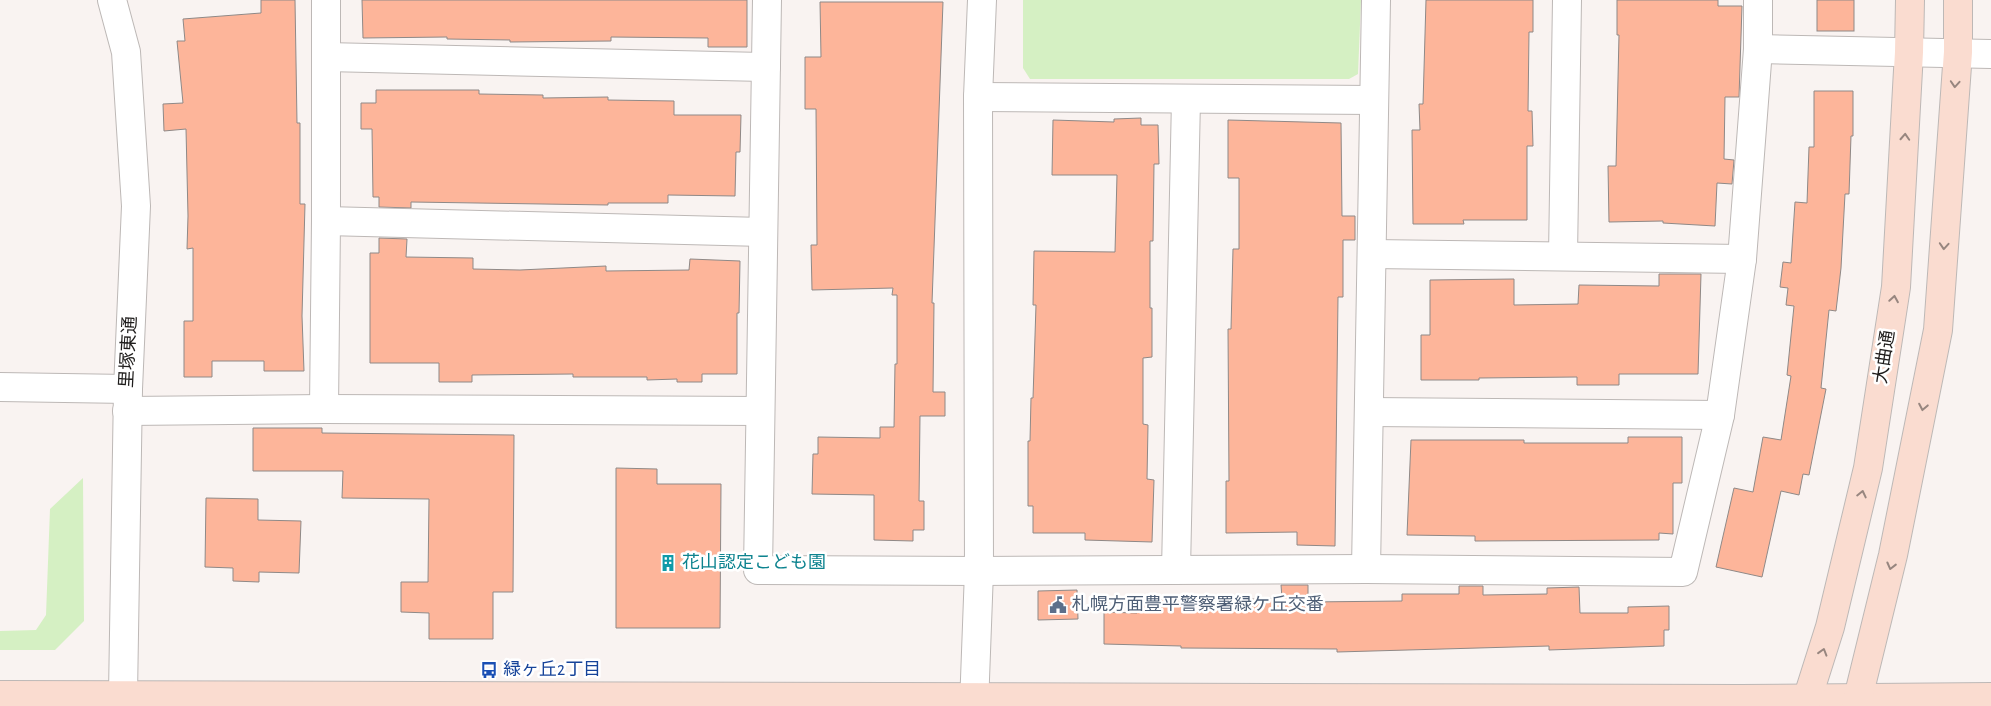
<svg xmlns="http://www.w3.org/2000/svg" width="1991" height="706" font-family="'Alegreya Sans','Noto Sans JP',sans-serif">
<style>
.green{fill:#d5f0c3}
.building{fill:#fdb59a;stroke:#8f8987}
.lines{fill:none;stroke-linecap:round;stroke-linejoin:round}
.street-casing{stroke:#bdb8b6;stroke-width:30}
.secondary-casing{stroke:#bdb8b6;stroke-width:30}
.street{stroke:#fff;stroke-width:28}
.secondary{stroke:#fadcd0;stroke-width:28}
.oneway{stroke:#97867f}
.labels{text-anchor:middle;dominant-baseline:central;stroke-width:5;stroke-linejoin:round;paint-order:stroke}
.street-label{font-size:18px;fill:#1f1d1c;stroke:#fff}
.culture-label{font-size:18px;fill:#0d838f;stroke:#fff;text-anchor:start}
.service-label{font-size:18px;fill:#4e5e75;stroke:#fff;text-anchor:start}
.transit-label{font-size:18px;fill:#164399;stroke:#fff;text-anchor:start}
</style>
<rect width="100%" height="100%" fill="#f9f3f1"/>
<g class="green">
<polygon points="1023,0 1361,0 1358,74 1349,79 1030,79 1023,68"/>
<polygon points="83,478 84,621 55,650 0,650 0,631 36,630 46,615 50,509"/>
</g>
<g class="building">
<polygon points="261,0 295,0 297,123 300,123 300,204 305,204 302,316 304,371 264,371 264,361 212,361 212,377 184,377 184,321 193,321 193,248 187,249 188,216 186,129 164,131 163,104 183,103 177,41 185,41 183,19 261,13"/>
<polygon points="362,0 747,0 747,47 708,47 708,38 611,37 611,41 510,42 510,40 447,39 447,37 363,38"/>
<polygon points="1426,0 1533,0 1533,32 1529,32 1528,111 1532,111 1533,146 1527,146 1527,220 1463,220 1464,224 1413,224 1412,130 1420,130 1419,104 1423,104"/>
<polygon points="1617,0 1718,0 1718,6 1742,6 1739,97 1725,97 1724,159 1734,160 1732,184 1717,183 1715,226 1663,223 1663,221 1609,222 1608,166 1616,166 1619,35 1617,35"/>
<rect x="1817" y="0" width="37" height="31"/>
<polygon points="820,2 943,2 932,303 934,303 933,392 945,392 945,416 920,416 919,501 924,501 924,530 913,530 913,541 874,540 874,495 812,494 813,454 818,454 818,437 880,438 880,427 894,427 895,364 897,364 897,295 892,295 893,288 812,290 811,245 817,245 816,109 805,109 805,57 821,57"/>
<polygon points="376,90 479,90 479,94 543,95 543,98 608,97 608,100 674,101 674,115 741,115 740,152 736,152 735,196 668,195 668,203 608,203 608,205 411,202 411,208 379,207 379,197 373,197 372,129 361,129 361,103 376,103"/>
<polygon points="1814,91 1853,91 1853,136 1851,136 1849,194 1845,194 1841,268 1836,311 1829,310 1821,388 1826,389 1809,475 1803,474 1799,495 1781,491 1762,577 1716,567 1734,488 1753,492 1763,437 1781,440 1791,376 1787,375 1794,306 1786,305 1788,288 1780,287 1783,262 1791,263 1795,202 1807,203 1809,147 1814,147"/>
<polygon points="1141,118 1141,125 1158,125 1159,164 1154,164 1153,241 1150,241 1150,308 1152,308 1152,357 1143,358 1143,424 1148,425 1147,479 1154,480 1152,542 1085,540 1085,533 1033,533 1033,506 1028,506 1028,441 1030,441 1031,398 1033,398 1036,305 1033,305 1034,251 1115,252 1117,175 1052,175 1053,120 1114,122 1114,119"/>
<polygon points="1228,120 1341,123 1342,216 1355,216 1355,240 1343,240 1343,297 1338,297 1335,546 1297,545 1297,532 1226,533 1226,481 1229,481 1228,329 1231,329 1233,249 1239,249 1239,178 1228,178"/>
<polygon points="379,238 407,239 406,257 473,258 473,269 520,270 606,266 606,271 689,270 690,259 740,261 739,313 737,313 737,374 702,374 702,382 677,382 677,379 647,380 647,377 573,377 573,374 472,375 472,382 439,382 439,363 370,363 370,253 379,253"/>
<polygon points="1659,274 1701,274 1698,374 1619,374 1619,385 1577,385 1577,377 1479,378 1479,380 1421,380 1421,335 1430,335 1430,280 1514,279 1514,305 1578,304 1579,285 1659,286"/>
<polygon points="253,428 322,428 322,433 514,435 513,592 493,592 493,639 429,639 429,613 401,612 401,582 428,582 429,499 342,498 343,471 253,471"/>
<polygon points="1628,437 1682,437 1682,483 1673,483 1673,534 1659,533 1659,540 1475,541 1475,536 1407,535 1411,440 1524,440 1524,443 1628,443"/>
<polygon points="616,468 657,469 657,484 721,484 720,628 616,628"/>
<polygon points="206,498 258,499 258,520 301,521 299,573 259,572 259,582 233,581 233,568 205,567"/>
<polygon points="1281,585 1308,585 1308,602 1402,601 1402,594 1459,594 1459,586 1483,586 1483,595 1547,594 1547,588 1579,587 1580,613 1628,613 1628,607 1669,606 1669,630 1664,630 1664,646 1549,650 1549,646 1337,652 1337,649 1181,648 1181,646 1104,644 1104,612 1137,613 1137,599 1193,600 1193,595 1228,595 1228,600 1282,598"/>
<polygon points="1077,590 1078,619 1038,620 1038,591"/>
</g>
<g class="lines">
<g class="street-casing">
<g id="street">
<polyline points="112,0 126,52 136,206 128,389 123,695"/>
<polyline points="767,0 758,570 979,571 1366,569 1683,572 1720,415 1742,259 1758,49 1758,0"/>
<polyline points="1758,49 1991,54"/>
<polyline points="326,57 766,67"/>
<polyline points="978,97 1374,100"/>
<polyline points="326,221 763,232"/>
<polyline points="1372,254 1742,259"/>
<polyline points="1563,256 1567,0"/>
<polyline points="0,387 128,389"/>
<polyline points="324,409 326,221 326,0"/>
<polyline points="127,411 324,409 760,411"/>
<polyline points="1369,412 1720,415"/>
<polyline points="1366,569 1376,0"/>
<polyline points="1176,570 1186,99"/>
<polyline points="974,706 979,571 978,97 982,0"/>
</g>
</g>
<g class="secondary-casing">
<g id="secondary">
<polyline points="0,695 1741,699 1991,697"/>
<polyline points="1805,706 1830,627 1868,468 1896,287 1909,52 1910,0"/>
<polyline points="1856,706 1893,555 1938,330 1958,52 1958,0"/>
</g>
</g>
<use href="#street" class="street"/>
<use href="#secondary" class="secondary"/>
</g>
<defs><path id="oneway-chevron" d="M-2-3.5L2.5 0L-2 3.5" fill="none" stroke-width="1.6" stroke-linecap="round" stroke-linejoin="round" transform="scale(1.25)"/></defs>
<g class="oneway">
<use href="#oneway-chevron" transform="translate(1955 84) rotate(94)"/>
<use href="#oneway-chevron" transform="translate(1905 137) rotate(-87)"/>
<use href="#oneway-chevron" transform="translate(1944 246) rotate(94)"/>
<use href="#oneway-chevron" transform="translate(1894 299) rotate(-81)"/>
<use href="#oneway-chevron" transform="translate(1923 407) rotate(101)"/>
<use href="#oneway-chevron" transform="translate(1862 494) rotate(-77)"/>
<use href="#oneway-chevron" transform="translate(1891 566) rotate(104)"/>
<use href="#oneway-chevron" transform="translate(1823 652) rotate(-73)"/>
</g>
<defs>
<g id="building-bare" transform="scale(1.35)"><path d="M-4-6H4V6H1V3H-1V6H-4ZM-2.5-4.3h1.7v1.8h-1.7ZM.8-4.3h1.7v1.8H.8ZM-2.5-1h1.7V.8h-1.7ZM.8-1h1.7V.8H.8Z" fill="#0f9aa8" stroke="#fff" stroke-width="2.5" paint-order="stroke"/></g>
<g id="civic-bare" transform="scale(1.35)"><path d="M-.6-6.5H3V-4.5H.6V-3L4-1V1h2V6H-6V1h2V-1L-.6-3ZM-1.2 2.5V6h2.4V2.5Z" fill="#5c6f8a" stroke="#fff" stroke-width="2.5" paint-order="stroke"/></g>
<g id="bus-bare" transform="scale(1.35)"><path d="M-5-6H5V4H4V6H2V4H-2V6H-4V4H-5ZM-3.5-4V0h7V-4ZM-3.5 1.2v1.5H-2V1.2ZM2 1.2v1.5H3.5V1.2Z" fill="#1a4fb4" stroke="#fff" stroke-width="2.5" paint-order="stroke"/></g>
</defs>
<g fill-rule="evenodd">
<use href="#building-bare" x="668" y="563"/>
<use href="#civic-bare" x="1058" y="605"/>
<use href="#bus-bare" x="489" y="670"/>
</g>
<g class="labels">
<g class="street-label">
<text transform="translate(129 352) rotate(-87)">里塚東通</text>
<text transform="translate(1885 357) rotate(-81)">大曲通</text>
</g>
<g class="culture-label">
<text x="682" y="563">花山認定こども園</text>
</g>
<g class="service-label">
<text x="1072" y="605">札幌方面豊平警察署緑ケ丘交番</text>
</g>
<g class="transit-label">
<text x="503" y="670">緑ヶ丘2丁目</text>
</g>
</g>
</svg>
